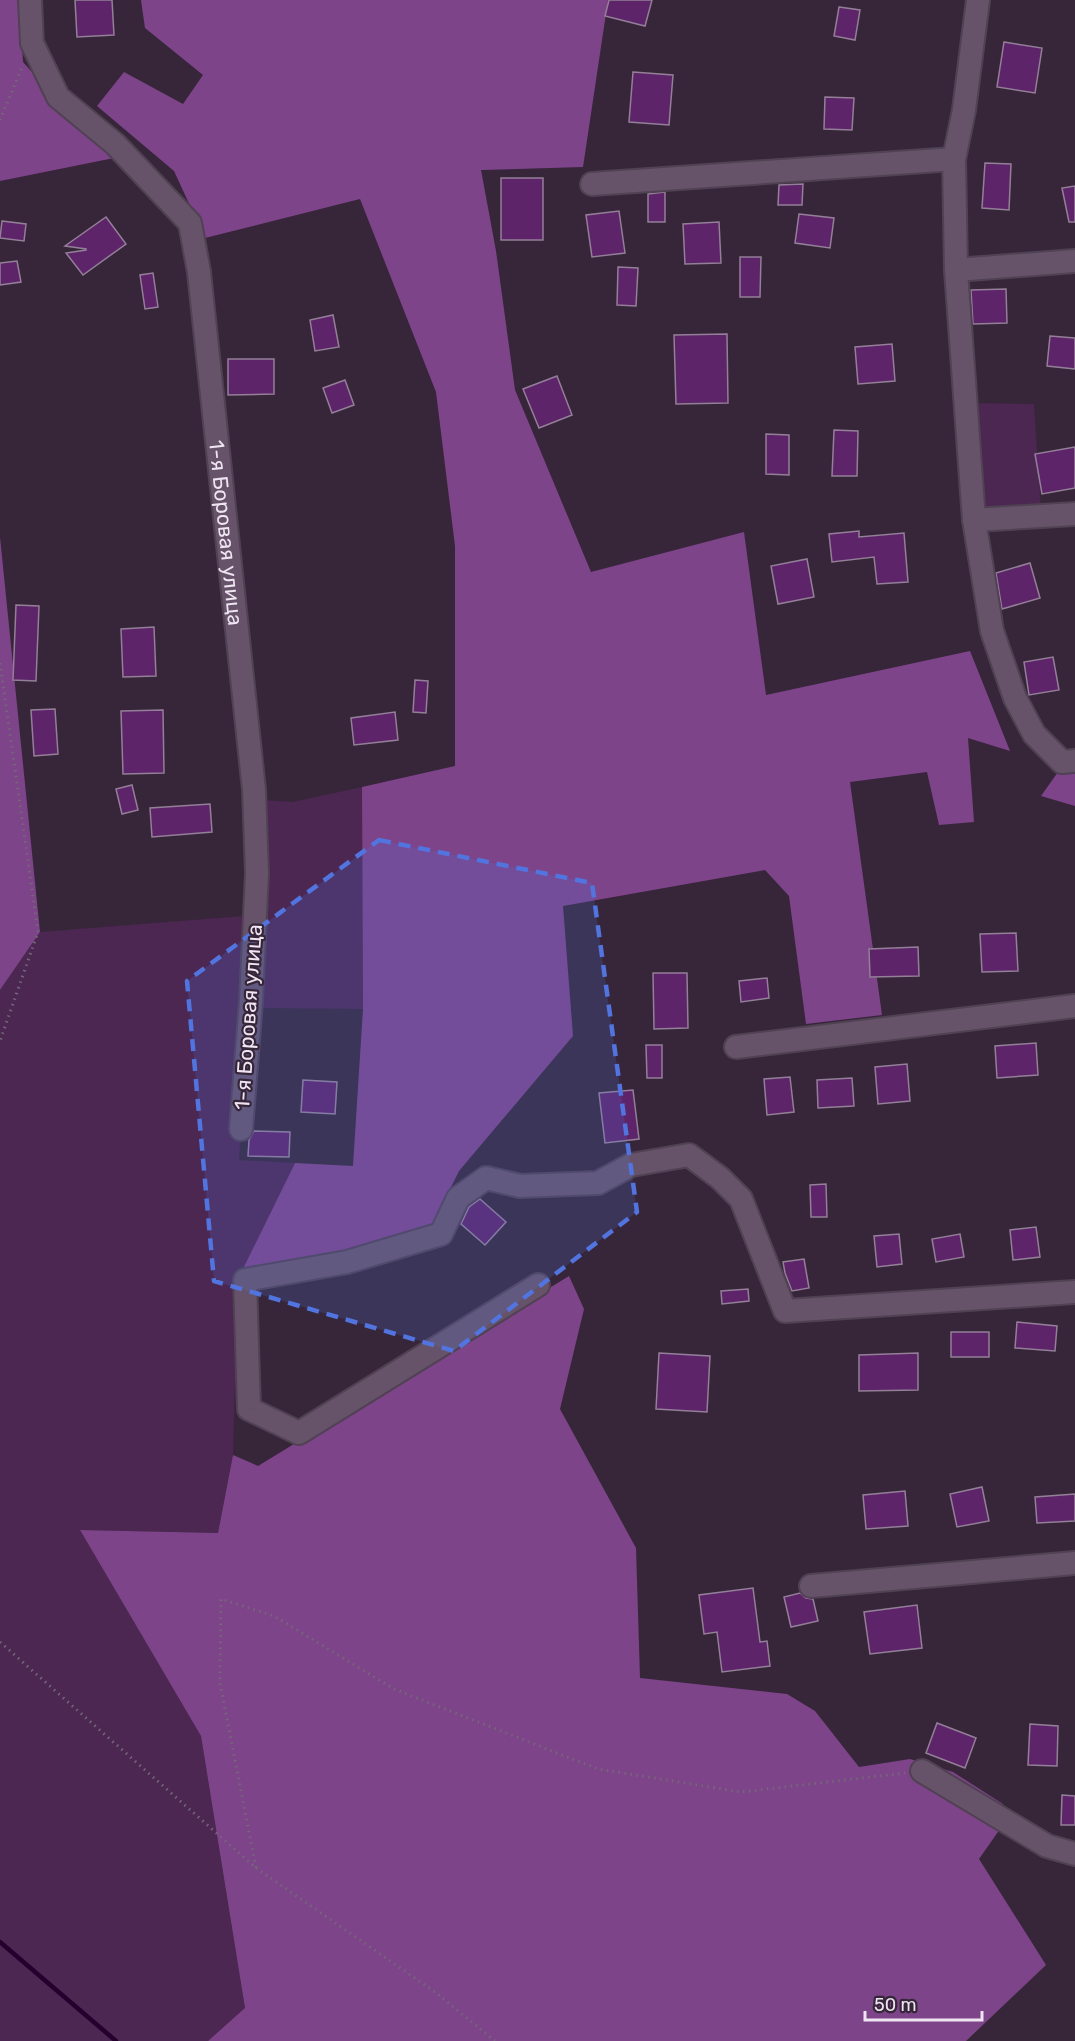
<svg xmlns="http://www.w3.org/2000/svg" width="1075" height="2041" font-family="Rubik,sans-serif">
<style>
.green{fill:#4b2752}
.forest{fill:#7e448a}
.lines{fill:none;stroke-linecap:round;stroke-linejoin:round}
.stream{stroke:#25002e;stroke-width:4.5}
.building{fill:#5d2469;stroke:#937f97;stroke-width:1.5}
.minor-casing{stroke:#504153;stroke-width:26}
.path{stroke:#756678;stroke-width:3;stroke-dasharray:1.5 4.5;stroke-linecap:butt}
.minor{stroke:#665369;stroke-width:22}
.marked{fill:#5274de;fill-opacity:0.2;stroke:#5274de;stroke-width:4.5;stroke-dasharray:12 8;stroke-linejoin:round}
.labels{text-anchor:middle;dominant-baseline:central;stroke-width:4.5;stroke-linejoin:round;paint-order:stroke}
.street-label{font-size:21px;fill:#efe4f1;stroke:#37263a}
</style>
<rect width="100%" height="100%" fill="#37263a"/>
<g class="green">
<polygon points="963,403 1034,404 1041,510 972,507"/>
<polygon points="362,787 363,1009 248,1008 239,1160 295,1163 238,1279 233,1455 218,1533 80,1530 201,1736 245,2009 208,2041 0,2041 0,990 40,932 244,916 245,805 262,800 293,802"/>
</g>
<g class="forest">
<polygon points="0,0 19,0 23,62 81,127 124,156 0,181"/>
<polygon points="141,0 608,0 583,167 481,170 496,251 515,390 591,572 744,532 766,695 970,651 1010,751 968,738 974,822 939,825 927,772 850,782 882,1015 806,1024 789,896 765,870 563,906 573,1036 459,1171 430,1229 238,1279 295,1163 353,1166 363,1009 362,787 455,766 455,546 436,392 360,199 205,238 174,171 97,106 124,72 183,104 203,75 145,28"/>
<polygon points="0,537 40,932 0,990"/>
<polygon points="1058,772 1075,772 1075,806 1041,796"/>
<polygon points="569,1276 584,1309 560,1409 636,1548 640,1678 787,1694 815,1711 859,1767 910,1759 953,1772 1003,1804 1000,1829 979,1859 1046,1965 966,2041 208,2041 245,2008 201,1736 80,1530 218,1533 233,1455 258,1466"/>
</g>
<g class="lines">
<polyline class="stream" points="0,1942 116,2041"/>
</g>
<g class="building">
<polygon points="75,0 112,0 114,35 77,37"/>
<polygon points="609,0 652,0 645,26 605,16"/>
<polygon points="839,7 860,10 855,40 834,36"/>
<polygon points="1004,42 1042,48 1035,93 997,87"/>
<polygon points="633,72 673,75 669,125 629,122"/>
<polygon points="825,97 854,98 852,130 824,129"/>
<polygon points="985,163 1011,164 1009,210 982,208"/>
<rect x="501" y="178" width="42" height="62"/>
<polygon points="803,184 802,205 778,205 779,185"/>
<polygon points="1075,186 1075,222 1069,222 1062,188"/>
<polygon points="665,192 665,222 648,222 648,194"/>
<polygon points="619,211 625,253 592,257 586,215"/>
<polygon points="799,214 834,218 830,248 795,243"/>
<polygon points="106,217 126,244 83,275 66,253 86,250 86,249 65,246"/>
<polygon points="2,221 26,224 24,241 0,238"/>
<polygon points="719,222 721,263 685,264 683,224"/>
<polygon points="740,257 761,257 760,297 740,297"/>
<polygon points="17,261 21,282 0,285 0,263"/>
<polygon points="618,267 638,268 636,306 617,305"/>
<polygon points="153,273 158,307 145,309 140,275"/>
<polygon points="1006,289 1007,323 973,324 971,290"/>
<polygon points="333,315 339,347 315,351 310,320"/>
<polygon points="727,334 728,403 676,404 674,335"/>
<polygon points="1050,336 1075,338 1075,369 1047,366"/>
<polygon points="892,344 895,381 858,384 855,347"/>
<polygon points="228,359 274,359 274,394 228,395"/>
<polygon points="557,376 572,415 539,428 523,389"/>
<polygon points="345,380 354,405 332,413 323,388"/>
<polygon points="834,430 858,431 857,476 832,476"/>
<polygon points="766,434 789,435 789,475 766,474"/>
<polygon points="1075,447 1075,488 1042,494 1035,454"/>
<polygon points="859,531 859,537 904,533 908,582 877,584 874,557 832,562 829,534"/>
<polygon points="807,559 814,597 778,604 771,566"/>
<polygon points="1030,563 1040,598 1002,609 996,573"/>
<polygon points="16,605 39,606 36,681 13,680"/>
<polygon points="154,627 156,676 123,677 121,629"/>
<polygon points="1053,657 1059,690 1029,695 1024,662"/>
<polygon points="415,680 428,681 426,713 413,712"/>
<polygon points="55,709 58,754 34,756 31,710"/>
<polygon points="163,710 164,773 123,774 121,711"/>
<polygon points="395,712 398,740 354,745 351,718"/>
<polygon points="132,785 138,810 122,814 116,789"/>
<polygon points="210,804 212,832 152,837 150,808"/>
<polygon points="1016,933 1018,971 982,972 980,934"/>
<polygon points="918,947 919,976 870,977 869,949"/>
<polygon points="653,973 687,973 688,1028 654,1029"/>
<polygon points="767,978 769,998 741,1002 739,981"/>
<polygon points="1036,1043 1038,1075 997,1078 995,1046"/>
<polygon points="646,1045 662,1045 662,1078 647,1078"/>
<polygon points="907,1064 910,1101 878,1104 875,1067"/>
<polygon points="790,1077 794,1112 767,1115 764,1079"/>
<polygon points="852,1078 854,1106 818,1108 817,1080"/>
<polygon points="303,1080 337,1082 335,1114 301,1112"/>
<polygon points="633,1090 639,1139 605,1143 599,1093"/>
<polygon points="254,1131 290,1132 289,1157 248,1156 249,1140"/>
<polygon points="826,1184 827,1217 811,1217 810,1185"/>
<polygon points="480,1199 506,1222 485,1245 461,1224 469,1207"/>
<polygon points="1036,1227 1040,1257 1013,1260 1010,1230"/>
<polygon points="899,1234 902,1264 877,1267 874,1236"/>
<polygon points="960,1234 964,1257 936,1262 932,1239"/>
<polygon points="804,1259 809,1288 792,1291 785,1273 783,1262"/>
<polygon points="748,1289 749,1301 722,1304 721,1291"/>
<polygon points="1017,1322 1057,1326 1055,1351 1015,1348"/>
<rect x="951" y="1332" width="38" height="25"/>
<polygon points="659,1353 710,1356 707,1412 656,1409"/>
<polygon points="918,1353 918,1390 859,1391 859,1355"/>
<polygon points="982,1487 989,1521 957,1527 950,1494"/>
<polygon points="905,1491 908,1526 866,1529 863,1495"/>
<polygon points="1075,1494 1075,1521 1037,1523 1035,1497"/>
<polygon points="753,1588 760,1642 767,1641 770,1666 722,1672 717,1632 704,1634 699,1595"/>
<polygon points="800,1593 806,1598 813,1599 818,1621 791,1627 784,1597"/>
<polygon points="917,1605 922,1648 870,1654 864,1612"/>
<polygon points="937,1723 976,1738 965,1768 926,1753"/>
<polygon points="1030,1724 1058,1726 1057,1766 1028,1765"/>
<polygon points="1062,1795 1075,1796 1075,1825 1061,1825"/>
</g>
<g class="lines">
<g class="minor-casing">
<g id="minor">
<path id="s1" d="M30 0 32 43 58 97 115 144 190 223 199 272 254 790 257 873 251 1001 241 1129"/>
<polyline points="954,159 956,270 974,520 992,631 1015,698 1034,734 1062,762 1075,761"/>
<polyline points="592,184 954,159 964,110 978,0"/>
<polyline points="956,270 1075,261"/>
<polyline points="974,520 1075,514"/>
<polyline points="736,1047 1075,1006"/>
<polyline points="538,1285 299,1433 249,1409 245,1280 347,1262 441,1234 458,1198 486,1178 520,1186 598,1183 631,1165 689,1155 720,1178 741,1199 785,1311 1075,1292"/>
<polyline points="811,1586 1075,1563"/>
<polyline points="922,1771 1047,1846 1075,1854"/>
</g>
</g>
<g class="path">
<polyline points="0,120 22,67"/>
<polyline points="0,663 38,932 0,1041"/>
<polyline points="0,1642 256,1868 220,1683 221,1599 274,1616 394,1689 598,1769 741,1792 905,1773"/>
<polyline points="256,1868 435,1992 495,2041"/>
</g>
<use href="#minor" class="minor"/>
</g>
<path class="marked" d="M379 840 592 883 637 1212 454 1351 214 1281 187 981Z"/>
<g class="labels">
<g class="street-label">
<text stroke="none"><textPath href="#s1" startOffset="598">1-я Боровая улица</textPath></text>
<text transform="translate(248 1017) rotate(-86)">1-я Боровая улица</text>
</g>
</g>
<path d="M865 2011v9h117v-9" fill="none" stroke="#efe4f1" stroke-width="3"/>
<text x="874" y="2011" font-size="18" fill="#efe4f1" stroke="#37263a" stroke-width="4.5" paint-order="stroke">50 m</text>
</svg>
